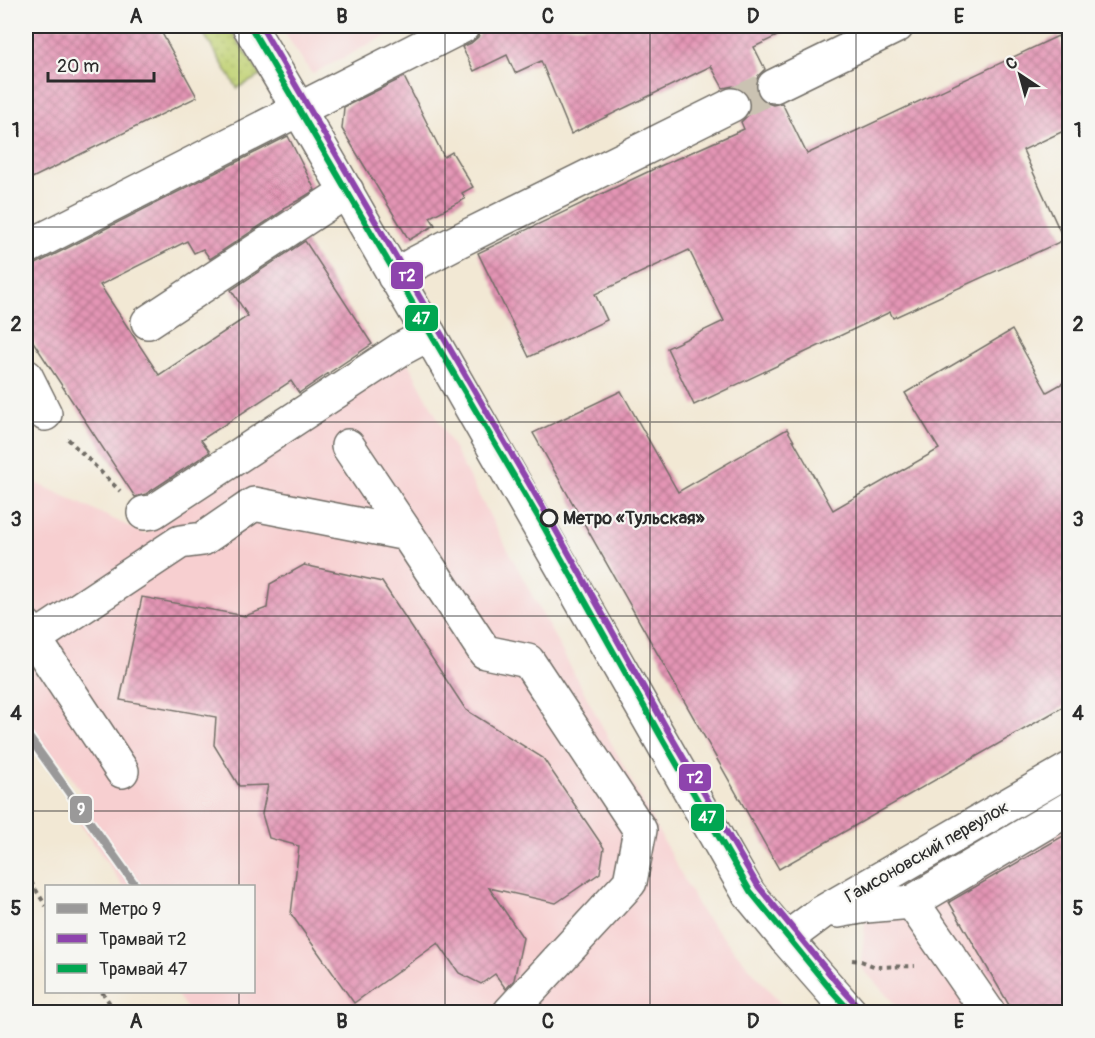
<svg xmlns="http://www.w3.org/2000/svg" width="1095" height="1038" font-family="Pangolin,sans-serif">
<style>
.built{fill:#f7cfd0}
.grass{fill:url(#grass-dots);stroke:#767e50;stroke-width:1.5}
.building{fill:url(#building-cross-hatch)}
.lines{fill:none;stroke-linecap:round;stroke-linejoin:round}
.minor-tunnel{stroke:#cac2b2;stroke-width:33;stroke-dasharray:33 16;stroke-linecap:butt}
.minor-casing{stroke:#716d66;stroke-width:36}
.path{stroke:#716d66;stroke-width:4;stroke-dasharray:4.5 4.5;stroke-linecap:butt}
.minor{stroke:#fff;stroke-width:33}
.tram-1-casing{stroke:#f6f6f2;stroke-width:10}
.tram-2-casing{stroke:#f6f6f2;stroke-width:10}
.tram-1{stroke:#8e44ad;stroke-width:6}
.tram-2{stroke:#00a651;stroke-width:6}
.metro-1-casing{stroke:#f6f6f2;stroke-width:12}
.metro-1{stroke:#9a9999;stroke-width:8}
.grid{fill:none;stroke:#2b2b2b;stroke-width:1.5;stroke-opacity:0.55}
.stop-dot{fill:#f6f6f2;stroke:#2b2b2b;stroke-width:3}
.labels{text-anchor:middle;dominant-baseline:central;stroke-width:4.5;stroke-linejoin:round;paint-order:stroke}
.stop-label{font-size:18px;font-weight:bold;fill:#2b2b2b;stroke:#f6f6f2;text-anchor:start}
.street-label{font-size:18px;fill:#2b2b2b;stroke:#f6f6f2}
.line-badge{stroke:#f6f6f2;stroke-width:2}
.badge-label{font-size:16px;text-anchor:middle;font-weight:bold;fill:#fff}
.neatline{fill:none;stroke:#2b2b2b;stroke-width:2}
.grid-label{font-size:20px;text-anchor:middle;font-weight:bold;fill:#2b2b2b}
</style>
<defs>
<pattern id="grass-dots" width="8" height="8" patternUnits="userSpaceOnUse" patternTransform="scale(1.5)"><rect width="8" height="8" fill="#c1d274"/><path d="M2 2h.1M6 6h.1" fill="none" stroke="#a6b465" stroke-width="1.8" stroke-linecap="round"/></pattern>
<pattern id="building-cross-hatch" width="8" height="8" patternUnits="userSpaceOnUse" patternTransform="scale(1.5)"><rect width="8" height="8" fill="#e495b5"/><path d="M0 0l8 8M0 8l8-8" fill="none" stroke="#b97a93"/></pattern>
</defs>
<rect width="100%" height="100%" fill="#f6f6f2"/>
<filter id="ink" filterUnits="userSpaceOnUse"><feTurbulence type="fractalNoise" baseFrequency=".0167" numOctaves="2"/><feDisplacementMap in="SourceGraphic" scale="12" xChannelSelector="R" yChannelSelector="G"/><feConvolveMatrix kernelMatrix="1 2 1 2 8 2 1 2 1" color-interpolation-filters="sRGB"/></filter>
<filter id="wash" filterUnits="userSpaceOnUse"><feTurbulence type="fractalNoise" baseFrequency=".008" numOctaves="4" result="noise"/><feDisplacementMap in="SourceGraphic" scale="24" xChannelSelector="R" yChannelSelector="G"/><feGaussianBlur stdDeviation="1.35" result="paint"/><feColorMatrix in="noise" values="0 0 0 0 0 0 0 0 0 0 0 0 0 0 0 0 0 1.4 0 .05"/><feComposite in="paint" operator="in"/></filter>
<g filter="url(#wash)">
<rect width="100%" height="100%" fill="#f2e8d4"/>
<g class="built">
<polygon points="280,26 405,26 312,74"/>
<polygon points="407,361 702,913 788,1012 189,1012 175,992 254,992 254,886 123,886 73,814 84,797 60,760 42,755 26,729 26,478 145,534"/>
<polygon points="1069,776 1069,1012 902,1012 861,967 867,897"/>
</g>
<polygon class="grass" points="199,26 228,26 261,76 237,88"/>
<g id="blocks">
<g class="building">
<polygon points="26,26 158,26 197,97 26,181"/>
<polygon points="490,26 798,26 754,47 765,69 758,76 755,85 757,95 764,102 773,105 782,103 807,154 1058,36 1070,62 1070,128 1023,150 1064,240 893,318 890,312 694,405 667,348 724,321 689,250 595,294 607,320 529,357 478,253 658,167 744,129 741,122 748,115 751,106 748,96 742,89 733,86 723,88 711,66 571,134 541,61 515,73 507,55 474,71 462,47 471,43 478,37 481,30"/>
<polygon points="404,77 444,157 452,152 473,187 462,193 465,199 430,217 435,225 409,240 342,129 344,107"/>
<polygon points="288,136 315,190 299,200 283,208 284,210 210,259 203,249 194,253 187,241 100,285 159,375 248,316 231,290 305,241 372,344 299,393 291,381 201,440 210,452 146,494 135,497 26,331 26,267 34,265"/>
<polygon points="1012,330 1047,392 1070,379 1070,703 779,869 533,433 621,391 678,492 787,429 833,510 939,449 905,393"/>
<polygon points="304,565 382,582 466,710 543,758 604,848 600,873 556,903 489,888 523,938 514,980 506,989 495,974 481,984 459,973 438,943 354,1003 291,914 299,846 269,838 262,814 268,785 239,786 214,745 216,717 120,700 142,597 245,616 267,608 270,584"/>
<polygon points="1070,832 1070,1012 1013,1012 949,902"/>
</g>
</g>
</g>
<g filter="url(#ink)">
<use href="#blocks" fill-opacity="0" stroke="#716d66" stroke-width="1.5"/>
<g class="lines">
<polyline class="minor-tunnel" points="732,105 774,86"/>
<g class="minor-casing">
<g id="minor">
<path d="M249 26C311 127 368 232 429 334L749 894 786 939 850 1012"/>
<polyline points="774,86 897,26"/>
<polyline points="26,248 463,26"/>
<polyline points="394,276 416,263 462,239 732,105"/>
<polyline points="148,322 347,191"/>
<polyline points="26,376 45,414"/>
<polyline points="348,446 407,534"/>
<polyline points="144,513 153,512 401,349 429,334"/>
<polyline points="26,626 122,771"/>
<polyline points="34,639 180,542 203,539 254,504 407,534 485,652 528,661 640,830 630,882 510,1012"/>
<polyline points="912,902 988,1012"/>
<polyline points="838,911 866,906 912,902 1070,808"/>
<polyline points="786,939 821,913 1070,769"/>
</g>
</g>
<g class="path">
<polyline points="68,439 120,491"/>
<polyline points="26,874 46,906"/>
<polyline points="852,960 861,961 876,967 915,966"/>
<polyline points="102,992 116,1012"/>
</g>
<use href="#minor" class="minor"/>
<g class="tram-1-casing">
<polyline id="tram-1" points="261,26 549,518 668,731 758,886 838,984 863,1012"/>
</g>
<g class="tram-2-casing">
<polyline id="tram-2" points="253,31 541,522 660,735 750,891 831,990 851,1012"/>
</g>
<use href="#tram-1" class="tram-1"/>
<use href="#tram-2" class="tram-2"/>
<g class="metro-1-casing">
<polyline id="metro-1" points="26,733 136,886"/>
</g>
<use href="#metro-1" class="metro-1"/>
</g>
</g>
<path class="grid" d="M239 26V886M445 26V1012M650 26V1012M856 26V1012M26 227H1070M26 422H1070M26 616H1070M26 811H1070M239 992V1012"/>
<circle class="stop-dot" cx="549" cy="518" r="8"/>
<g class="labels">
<g class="stop-label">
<text x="563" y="518">Метро «Тульская»</text>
</g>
<g class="street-label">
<text transform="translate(927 852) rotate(-30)">Гамсоновский переулок</text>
</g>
</g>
<g class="line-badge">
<rect x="390" y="261" width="34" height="29" rx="6" fill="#8e44ad"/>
<rect x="404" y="304" width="35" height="28" rx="6" fill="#00a651"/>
<rect x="678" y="763" width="34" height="29" rx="6" fill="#8e44ad"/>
<rect x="69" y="795" width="24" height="29" rx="6" fill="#9a9999"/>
<rect x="690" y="803" width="35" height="29" rx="6" fill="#00a651"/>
</g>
<g class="badge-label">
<text x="407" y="281">т2</text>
<text x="421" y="324">47</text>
<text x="695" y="783">т2</text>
<text x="81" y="815">9</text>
<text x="707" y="823">47</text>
</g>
<rect width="1095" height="1038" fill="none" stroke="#f6f6f2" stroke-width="66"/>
<rect x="45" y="885" width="210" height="108" fill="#f6f6f2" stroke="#a5a5a2" stroke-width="1.5"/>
<rect x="57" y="904" width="30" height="9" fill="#9a9999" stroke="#a5a5a2" stroke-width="1.5"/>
<text x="99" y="915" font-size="18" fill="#2b2b2b">Метро 9</text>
<rect x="57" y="934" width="30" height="9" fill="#8e44ad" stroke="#a5a5a2" stroke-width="1.5"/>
<text x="99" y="945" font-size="18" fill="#2b2b2b">Трамвай т2</text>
<rect x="57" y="964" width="30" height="9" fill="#00a651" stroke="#a5a5a2" stroke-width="1.5"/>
<text x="99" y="975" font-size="18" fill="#2b2b2b">Трамвай 47</text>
<g transform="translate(1020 75) rotate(324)" stroke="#f6f6f2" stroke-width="4.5" paint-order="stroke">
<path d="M0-4.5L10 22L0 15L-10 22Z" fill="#2b2b2b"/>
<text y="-9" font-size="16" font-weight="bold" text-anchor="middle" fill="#2b2b2b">С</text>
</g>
<path d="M48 72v9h106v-9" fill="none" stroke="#2b2b2b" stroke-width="3"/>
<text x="57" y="72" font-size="18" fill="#2b2b2b" stroke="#f6f6f2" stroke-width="4.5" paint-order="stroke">20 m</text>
<rect x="33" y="33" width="1029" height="972" class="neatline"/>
<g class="grid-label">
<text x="136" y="23">A</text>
<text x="342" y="23">B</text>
<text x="548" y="23">C</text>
<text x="753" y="23">D</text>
<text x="959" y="23">E</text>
<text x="16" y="137">1</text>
<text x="1078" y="137">1</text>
<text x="16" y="331">2</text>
<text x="1078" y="331">2</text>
<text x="16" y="526">3</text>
<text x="1078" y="526">3</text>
<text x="16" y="720">4</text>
<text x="1078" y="720">4</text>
<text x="16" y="915">5</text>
<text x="1078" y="915">5</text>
<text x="136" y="1028">A</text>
<text x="342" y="1028">B</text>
<text x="548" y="1028">C</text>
<text x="753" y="1028">D</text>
<text x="959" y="1028">E</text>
</g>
</svg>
